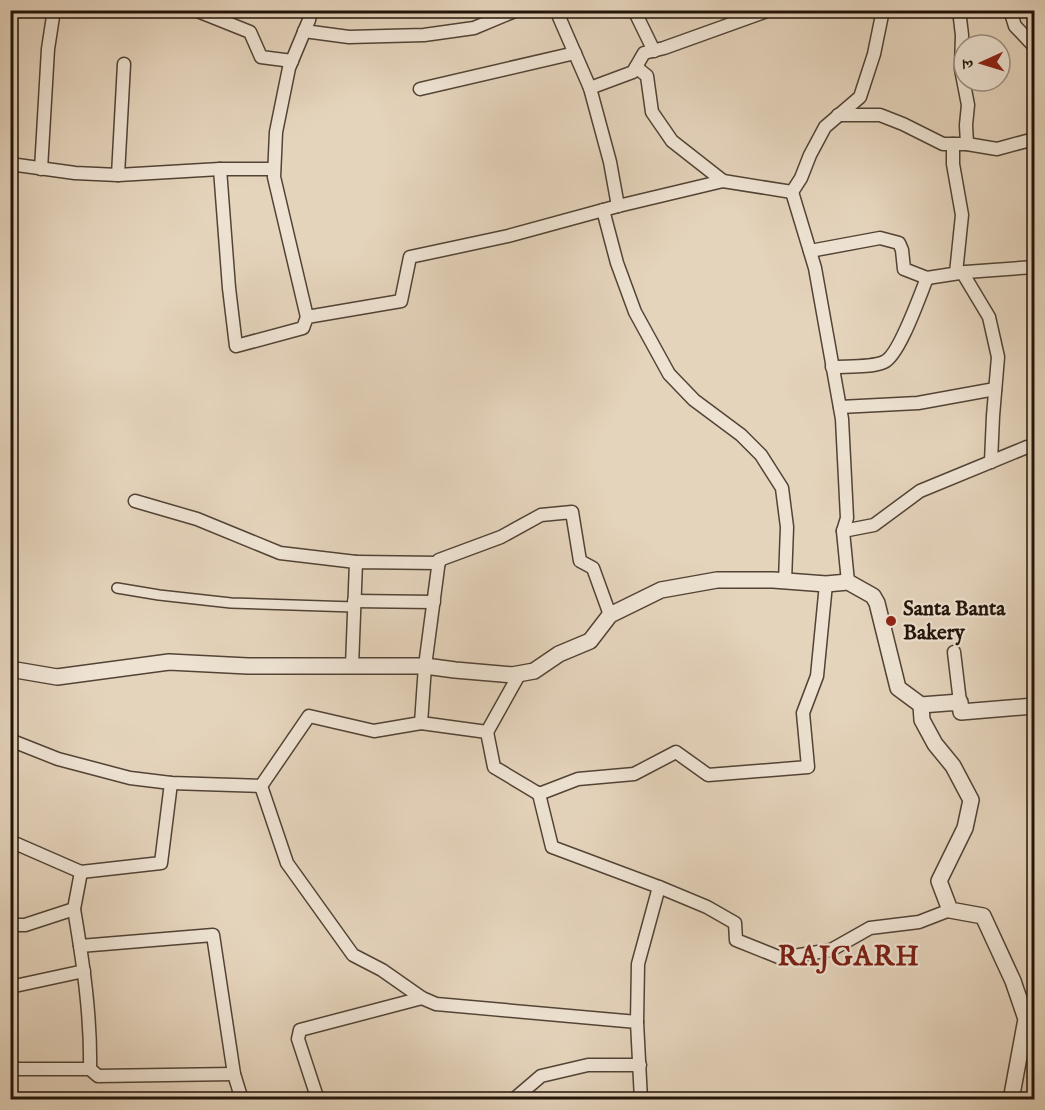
<svg xmlns="http://www.w3.org/2000/svg" width="1045" height="1110" font-family="'IM FELL English','Noto Serif Devanagari',serif">
<style>
.lines{fill:none;stroke-linecap:round;stroke-linejoin:round}
.pedestrian-casing{stroke:#524335;stroke-width:12}
.minor-casing{stroke:#524335;stroke-width:15}
.tertiary-casing{stroke:#524335;stroke-width:18}
.pedestrian{stroke:#eee3d3;stroke-width:9}
.minor{stroke:#eee3d3;stroke-width:12}
.tertiary{stroke:#eee3d3;stroke-width:15}
.poi-dot{fill:#8f2418;stroke:#eee3d3;stroke-width:2}
.labels{text-anchor:middle;dominant-baseline:central;stroke-width:4.5;stroke-linejoin:round;paint-order:stroke}
.poi-label{font-size:21px;font-weight:bold;fill:#211308;stroke:#eee3d3;text-anchor:start}
.district-label{font-size:27px;font-weight:bold;letter-spacing:1.5px;fill:#7a1f14;stroke:#eee3d3}
</style>
<rect width="100%" height="100%" fill="#e5d4bc"/>
<filter id="stains"><feTurbulence type="fractalNoise" baseFrequency=".00333" numOctaves="4"/><feColorMatrix values="0 0 0 0 .2 0 0 0 0 .09 0 0 0 0 .02 0 0 0 .5 -.17"/></filter>
<radialGradient id="worn" r=".72"><stop offset=".6" stop-color="#630" stop-opacity="0"/><stop offset="1" stop-color="#630" stop-opacity=".3"/></radialGradient>
<g class="lines">
<g class="pedestrian-casing">
<polyline id="pedestrian" points="117,588 159,595 231,603 354,607"/>
</g>
<g class="minor-casing">
<g id="minor">
<polyline points="195,10 250,32 261,57 292,61"/>
<polyline points="556,10 590,88"/>
<polyline points="634,10 654,51"/>
<polyline points="959,10 962,35 961,69 968,105 966,125 967,144"/>
<polyline points="1010,10 1015,26 1034,46"/>
<polyline points="304,31 349,37 424,35 474,28 517,10"/>
<polyline points="636,67 647,76 652,112 672,141 723,181"/>
<polyline points="420,89 575,53"/>
<polyline points="838,115 880,115 903,124 943,144 967,144 997,149 1034,139"/>
<polyline points="953,144 953,164 962,215 956,273"/>
<polyline points="10,164 75,173 118,175 220,169 274,169"/>
<polyline points="41,169 48,49 54,10"/>
<polyline points="220,169 229,288 236,346 303,328 307,317 401,301 410,257 508,236 618,206 723,181 792,192 801,178 810,155 825,127 860,97 874,54 883,10"/>
<polyline points="118,175 124,64"/>
<polyline points="792,192 815,268 842,419 847,518 843,531 848,582"/>
<polyline points="618,206 610,162 590,88 633,72 644,53 664,48 770,10"/>
<polyline points="603,210 617,263 635,312 669,374 694,400 741,435 761,455 782,488 787,527 785,581"/>
<polyline points="810,251 880,238 899,243 902,250 904,269 927,278 966,272 1034,267"/>
<polyline points="962,272 989,317 998,357 993,416 991,462"/>
<polyline points="307,317 274,177 276,132 289,68 309,20 311,10"/>
<path d="M832 367C847 366 870 368 884 362 899 356 920 295 927 278"/>
<polyline points="840,407 918,403 995,389"/>
<polyline points="135,501 197,519 280,553 356,562"/>
<polyline points="843,531 874,525 920,491 1027,447 1034,446"/>
<polyline points="354,601 434,602"/>
<polyline points="610,615 593,568 580,561 572,512 541,515 501,537 439,560 425,666 421,723 487,732 494,767 539,794 578,779 634,774 676,752 708,775 808,767 803,713 817,676 826,584"/>
<polyline points="954,652 960,702"/>
<polyline points="352,666 356,562 439,563"/>
<polyline points="421,723 374,731 309,716 261,786 287,863 353,955 382,970 422,998 436,1004 637,1022 641,1100"/>
<polyline points="487,732 520,673"/>
<polyline points="10,740 58,759 130,778 171,783 261,786"/>
<polyline points="539,794 552,847 659,887 638,964 637,1022"/>
<polyline points="10,841 81,872 161,863 171,783"/>
<polyline points="659,887 707,907 735,923 736,940 781,958 831,950 870,928 919,922 950,910"/>
<path d="M74 909C83 962 91 1015 90 1069"/>
<polyline points="10,925 25,925 74,909 81,872"/>
<polyline points="80,946 213,935 234,1074 242,1100"/>
<polyline points="10,987 84,971"/>
<polyline points="10,1069 90,1069 98,1076 234,1074"/>
<polyline points="318,1100 298,1039 300,1030 422,998"/>
<polyline points="513,1100 541,1076 588,1065 640,1065"/>
</g>
</g>
<g class="tertiary-casing">
<g id="tertiary">
<polyline points="10,669 57,677 169,662 248,666 425,666 455,670 512,675 534,671 559,654 590,641 610,615 661,590 717,580 773,580 826,584 848,582 873,596 877,603 898,688 921,705 922,720 935,744 953,766 971,800 965,828 939,881 950,910 983,916 1013,981 1026,1019 1011,1100"/>
<polyline points="921,705 960,702 961,712 1034,706"/>
</g>
</g>
<use href="#pedestrian" class="pedestrian"/>
<use href="#minor" class="minor"/>
<use href="#tertiary" class="tertiary"/>
</g>
<circle class="poi-dot" cx="891" cy="621" r="6"/>
<g class="labels">
<g class="poi-label">
<text x="903" y="609">Santa Banta<tspan x="903" dy="24">Bakery</tspan></text>
</g>
<g class="district-label">
<text x="849" y="958">RAJGARH</text>
</g>
</g>
<rect width="1045" height="1110" fill="none" stroke="#e5d4bc" stroke-width="36"/>
<rect x="12" y="12" width="1021" height="1086" fill="none" stroke="#211308" stroke-width="3"/>
<rect x="18" y="18" width="1009" height="1074" fill="none" stroke="#211308" stroke-width="1.5"/>
<g transform="translate(982 63) rotate(266)"><circle r="28" fill="#eee3d3" stroke="#9c9082" stroke-width="1.5"/>
<path d="M0-4.5L10 22L0 15L-10 22Z" fill="#8f2418"/>
<text y="-9" font-size="16" font-weight="bold" text-anchor="middle" fill="#211308">उ</text>
</g>
<rect width="100%" height="100%" filter="url(#stains)"/>
<rect width="100%" height="100%" fill="url(#worn)"/>
</svg>
